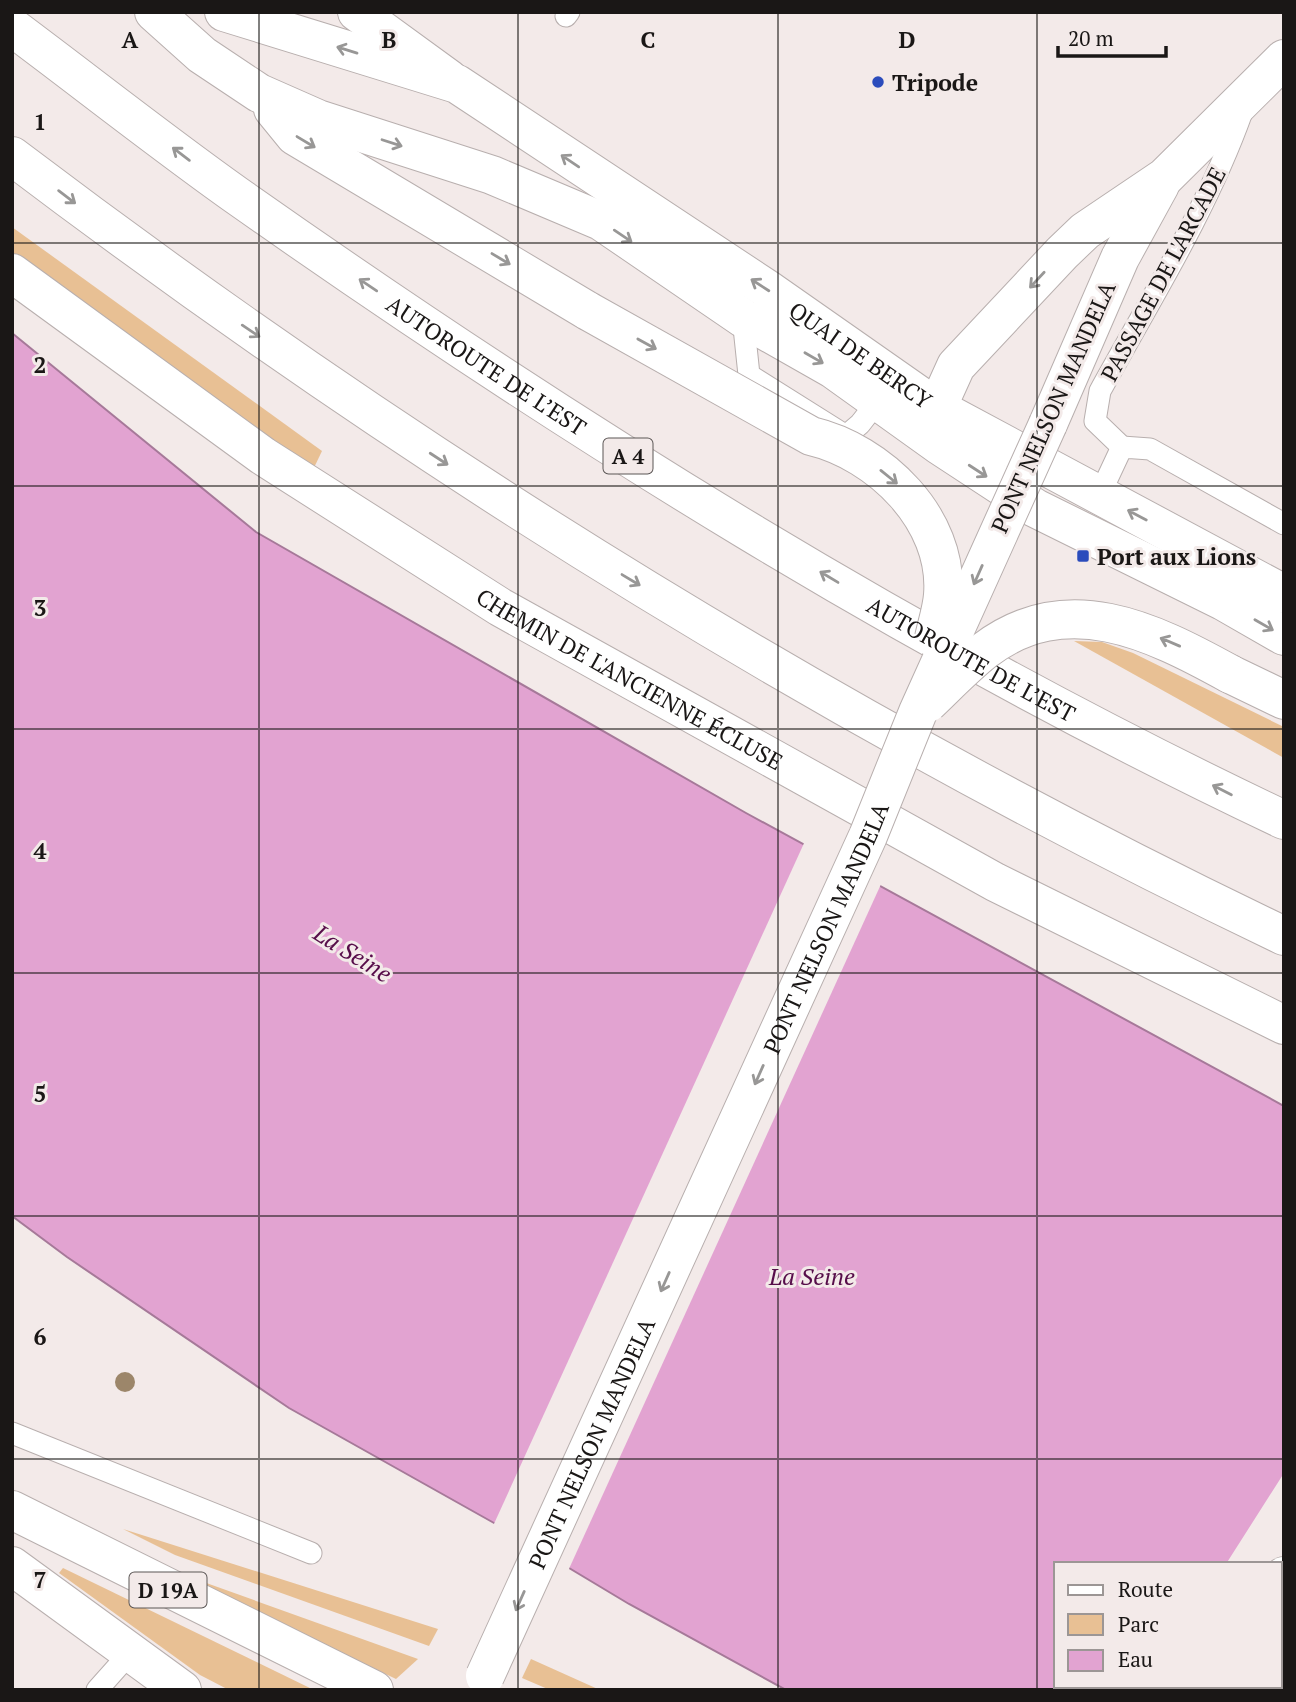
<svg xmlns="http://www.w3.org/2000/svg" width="1296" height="1702" font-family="'PT Serif',serif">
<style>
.green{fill:#e8c094}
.water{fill:#e2a3d1;stroke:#a67999;stroke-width:2;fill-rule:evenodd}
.pier{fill:#f3eae9}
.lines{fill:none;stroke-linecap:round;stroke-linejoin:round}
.lane-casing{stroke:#b8afae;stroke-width:23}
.street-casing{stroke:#b8afae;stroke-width:40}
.secondary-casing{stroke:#b8afae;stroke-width:40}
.primary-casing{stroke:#b8afae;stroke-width:40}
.highway-casing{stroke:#b8afae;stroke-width:40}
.lane{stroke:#fff;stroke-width:21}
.street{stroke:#fff;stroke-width:38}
.secondary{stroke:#fff;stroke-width:38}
.primary{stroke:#fff;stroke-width:38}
.highway{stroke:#fff;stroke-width:38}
.secondary-bridge-casing{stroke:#b8afae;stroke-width:40;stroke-linecap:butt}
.secondary-bridge{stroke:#fff;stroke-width:38}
.tree{fill:#9c866a}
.oneway{stroke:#989796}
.grid{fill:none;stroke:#1a1716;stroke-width:2;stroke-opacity:0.55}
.poi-dot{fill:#2b4cbc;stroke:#f3eae9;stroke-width:2.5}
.labels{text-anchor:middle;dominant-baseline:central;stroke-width:6;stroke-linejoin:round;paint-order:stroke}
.shield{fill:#f3eae9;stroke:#5b5655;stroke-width:2}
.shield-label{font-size:21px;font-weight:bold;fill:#1a1716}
.poi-label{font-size:23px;font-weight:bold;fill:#1a1716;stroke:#f3eae9;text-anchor:start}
.street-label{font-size:23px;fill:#1a1716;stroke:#f3eae9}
.water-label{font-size:24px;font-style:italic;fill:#570d4a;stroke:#f3eae9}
.grid-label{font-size:23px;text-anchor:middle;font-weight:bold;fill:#1a1716;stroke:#f3eae9;stroke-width:6;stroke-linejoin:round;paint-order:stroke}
</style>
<rect width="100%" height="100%" fill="#f3eae9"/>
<g class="green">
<polygon points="12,227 322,451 310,476 12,262"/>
<polygon points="1074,641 1102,642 1133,653 1284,727 1284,758"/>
<polygon points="123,1529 438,1629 429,1646 175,1555"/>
<polygon points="63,1568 314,1690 229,1690 200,1675 59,1573"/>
<polygon points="170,1570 418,1659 396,1679"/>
<polygon points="531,1659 600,1690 550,1690 522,1678"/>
</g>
<path class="water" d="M12 333 256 532 746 813 1284 1106V1690H786L629 1604 494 1523 289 1408 67 1257 12 1216ZM1056 1564H1280V1686H1056Z"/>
<g class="pier">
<polygon points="805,841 882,882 568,1571 493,1526"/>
<polygon points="1284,1473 1284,1635 1280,1641 1280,1564 1226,1564"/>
</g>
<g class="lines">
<g class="lane-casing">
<g id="lane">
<polyline points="566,16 569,12"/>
<polyline points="743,318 749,375 846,436 860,424 878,401"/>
<path d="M1122 447 1095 421 1100 391C1150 300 1207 210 1242 112"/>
<polyline points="1100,494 1122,447 1150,449 1284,524"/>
<polyline points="12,1433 311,1553"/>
<polyline points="97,1690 130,1653"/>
</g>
</g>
<g class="street-casing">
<g id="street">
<polyline points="357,12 449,79"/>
<path id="s1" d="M12 273 263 456 500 607 995 882 1284 1025"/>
</g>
</g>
<g class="secondary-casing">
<g id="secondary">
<polyline points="154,12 202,55 259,93 318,119 492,175 601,221 743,318 833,369 939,445 1035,508 1223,601 1284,636"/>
<path id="s2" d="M224 12 457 84 767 289 937 408 1284 594"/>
<polyline points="273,109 295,136 588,311"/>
<polyline points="1048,424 1120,258 1160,185"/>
<polyline points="923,430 937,408 956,366 1062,253 1085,231 1165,177 1284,59"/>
<polyline points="1230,674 1284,700"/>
<polyline points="1280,1582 1284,1576"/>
<polyline points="1214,1690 1216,1686"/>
</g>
</g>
<g class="primary-casing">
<g id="primary">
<polyline points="12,1510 374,1690"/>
<polyline points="12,1566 182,1690"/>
</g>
</g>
<g class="highway-casing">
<g id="highway">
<path id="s3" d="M12 27C87 83 160 141 236 195 568 429 916 646 1284 820"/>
<path d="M12 156C409 457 834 721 1284 936"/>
</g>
</g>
<use href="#lane" class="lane"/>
<use href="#street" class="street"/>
<use href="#secondary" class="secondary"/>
<use href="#primary" class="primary"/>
<use href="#highway" class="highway"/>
<g class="secondary-bridge-casing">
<g id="secondary-bridge">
<path d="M588 311 811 436C879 452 949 519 943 595 942 609 937 624 934 638"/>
<path d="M928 703C946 686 964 667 984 651 1066 588 1152 631 1230 674"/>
<path id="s4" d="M485 1676 868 836 918 712 1048 424"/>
</g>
</g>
<use href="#secondary-bridge" class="secondary-bridge"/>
</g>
<circle class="tree" cx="125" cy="1382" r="10"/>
<defs><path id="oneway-shaft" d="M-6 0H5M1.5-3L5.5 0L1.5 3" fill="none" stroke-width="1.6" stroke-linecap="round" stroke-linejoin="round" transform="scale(1.75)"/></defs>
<g class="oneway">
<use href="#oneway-shaft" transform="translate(347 50) rotate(-163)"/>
<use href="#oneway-shaft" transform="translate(306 142) rotate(31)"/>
<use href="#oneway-shaft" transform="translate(392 143) rotate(18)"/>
<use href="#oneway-shaft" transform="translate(181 154) rotate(-143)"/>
<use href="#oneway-shaft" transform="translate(570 161) rotate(-146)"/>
<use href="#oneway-shaft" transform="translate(67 197) rotate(37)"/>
<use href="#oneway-shaft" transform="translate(623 236) rotate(34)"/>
<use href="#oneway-shaft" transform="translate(501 259) rotate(31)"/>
<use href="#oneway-shaft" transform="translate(1037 280) rotate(133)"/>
<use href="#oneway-shaft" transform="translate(368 285) rotate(-146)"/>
<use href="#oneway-shaft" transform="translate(760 285) rotate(-147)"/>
<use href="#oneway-shaft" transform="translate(251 331) rotate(34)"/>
<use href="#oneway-shaft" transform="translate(647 344) rotate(29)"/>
<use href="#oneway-shaft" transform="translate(814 358) rotate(30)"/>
<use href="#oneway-shaft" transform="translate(439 459) rotate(33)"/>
<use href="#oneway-shaft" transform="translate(978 471) rotate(33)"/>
<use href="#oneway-shaft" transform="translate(889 477) rotate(39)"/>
<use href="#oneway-shaft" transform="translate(1137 515) rotate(-152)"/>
<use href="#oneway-shaft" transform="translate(978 575) rotate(114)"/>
<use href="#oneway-shaft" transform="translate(829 577) rotate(-149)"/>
<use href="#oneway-shaft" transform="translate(631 580) rotate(31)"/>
<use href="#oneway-shaft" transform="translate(1264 625) rotate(30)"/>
<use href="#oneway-shaft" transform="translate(1170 642) rotate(-157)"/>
<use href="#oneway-shaft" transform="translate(1222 790) rotate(-153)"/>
<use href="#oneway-shaft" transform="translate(759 1075) rotate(114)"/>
<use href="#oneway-shaft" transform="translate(665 1282) rotate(114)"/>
<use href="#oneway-shaft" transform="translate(520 1601) rotate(114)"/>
</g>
<path class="grid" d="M259 12V1690M518 12V1690M778 12V1690M1037 12V1690M12 243H1284M12 486H1284M12 729H1284M12 973H1284M12 1216H1284M12 1459H1284"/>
<g class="poi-dot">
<circle cx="878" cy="82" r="7"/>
<rect x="1076" y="549" width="14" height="14" rx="3.5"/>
</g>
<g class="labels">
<g class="shield">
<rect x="603.5" y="438.5" width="49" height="35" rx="5"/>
<rect x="129.5" y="1572.5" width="77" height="35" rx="5"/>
</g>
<g class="shield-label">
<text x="628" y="456">A 4</text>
<text x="168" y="1590">D 19A</text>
</g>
<g class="poi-label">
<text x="892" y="82">Tripode</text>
<text x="1097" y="556">Port aux Lions</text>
</g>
<g class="street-label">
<text transform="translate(1163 274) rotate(-62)">PASSAGE DE L'ARCADE</text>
<text stroke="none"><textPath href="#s2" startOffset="730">QUAI DE BERCY</textPath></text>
<text stroke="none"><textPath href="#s3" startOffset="583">AUTOROUTE DE L’EST</textPath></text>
<text transform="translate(1053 407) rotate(-66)">PONT NELSON MANDELA</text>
<text stroke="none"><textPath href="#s3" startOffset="1150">AUTOROUTE DE L’EST</textPath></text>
<text stroke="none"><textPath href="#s1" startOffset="740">CHEMIN DE L'ANCIENNE ÉCLUSE</textPath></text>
<text stroke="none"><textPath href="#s4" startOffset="822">PONT NELSON MANDELA</textPath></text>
<text stroke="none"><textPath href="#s4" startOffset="256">PONT NELSON MANDELA</textPath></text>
</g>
<g class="water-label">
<text transform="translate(353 953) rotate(32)">La Seine</text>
<text x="812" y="1276">La Seine</text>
</g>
</g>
<g class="grid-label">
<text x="130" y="48">A</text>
<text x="389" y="48">B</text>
<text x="648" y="48">C</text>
<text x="907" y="48">D</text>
<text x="40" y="130">1</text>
<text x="40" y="373">2</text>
<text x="40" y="616">3</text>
<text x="40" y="859">4</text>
<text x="40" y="1102">5</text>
<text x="40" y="1345">6</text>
<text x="40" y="1588">7</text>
</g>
<rect width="1296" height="1702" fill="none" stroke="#1a1716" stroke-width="28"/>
<rect x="1054" y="1562" width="228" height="126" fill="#f3eae9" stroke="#9c9695" stroke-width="2"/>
<rect x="1068" y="1585" width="35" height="10" fill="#ffffff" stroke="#9c9695" stroke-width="2"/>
<text x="1118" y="1597" font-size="21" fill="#1a1716">Route</text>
<rect x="1068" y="1614" width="35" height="21" fill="#e8c094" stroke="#9c9695" stroke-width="2"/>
<text x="1118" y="1632" font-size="21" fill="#1a1716">Parc</text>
<rect x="1068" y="1650" width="35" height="21" fill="#e2a3d1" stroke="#9c9695" stroke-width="2"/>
<text x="1118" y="1667" font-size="21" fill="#1a1716">Eau</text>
<path d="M1058 46v10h108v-10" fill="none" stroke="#1a1716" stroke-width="3.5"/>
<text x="1068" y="46" font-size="21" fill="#1a1716" stroke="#f3eae9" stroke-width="5" paint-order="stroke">20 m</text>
</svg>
